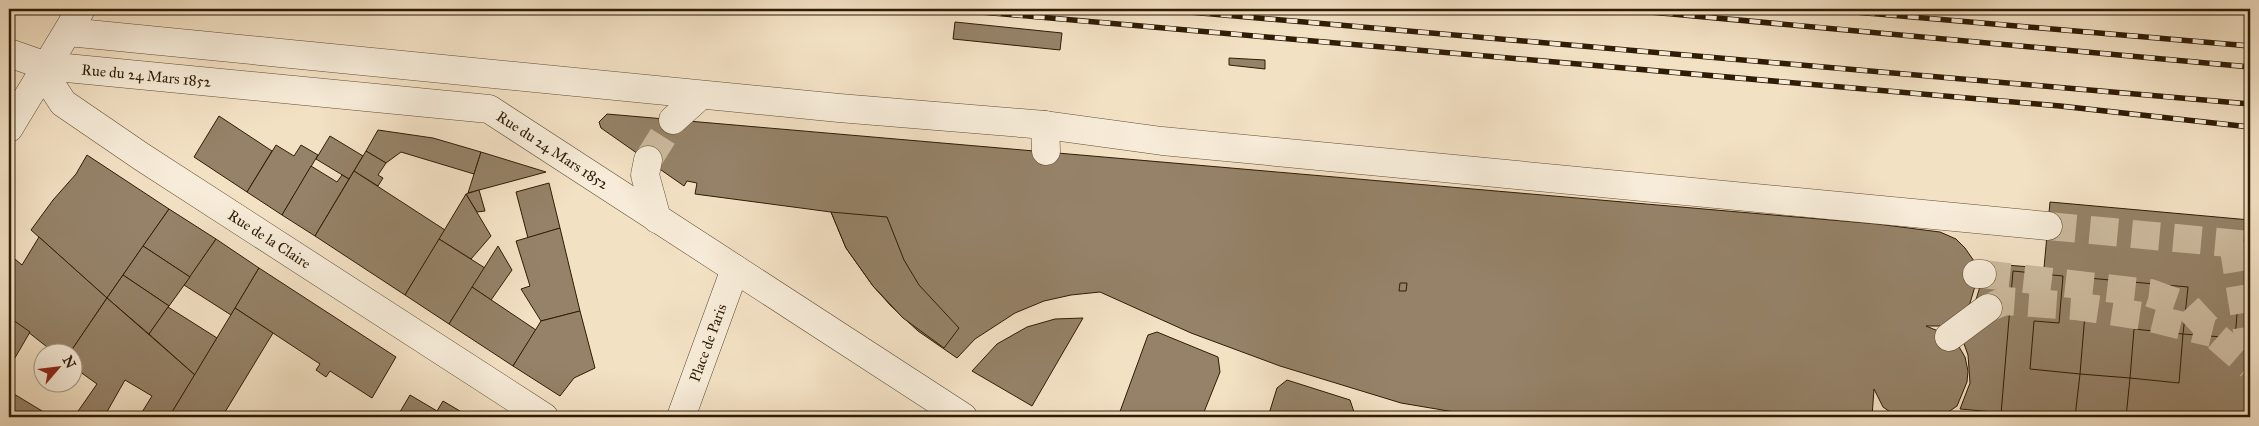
<svg xmlns="http://www.w3.org/2000/svg" width="2259" height="426" font-family="'IM FELL Great Primer',serif">
<style>
.building{fill:#958268;stroke:#2f1c04}
.lines{fill:none;stroke-linecap:round;stroke-linejoin:round}
.minor-tunnel{stroke:#ccba9e;stroke-width:28;stroke-dasharray:28 14;stroke-linecap:butt}
.minor-casing{stroke:#604d34;stroke-width:29}
.minor{stroke:#f7ecd9;stroke-width:28}
.rail-casing{stroke:#2f1c04;stroke-width:5.5}
.rail{stroke:#f7ecd9;stroke-width:4;stroke-dasharray:11;stroke-linecap:butt}
.labels{text-anchor:middle;dominant-baseline:central;stroke-width:5;stroke-linejoin:round;paint-order:stroke}
.street-label{font-size:15px;fill:#2f1c04;stroke:#f7ecd9}
</style>
<rect width="100%" height="100%" fill="#f3e1c4"/>
<filter id="stains"><feTurbulence type="fractalNoise" baseFrequency=".004" numOctaves="4"/><feColorMatrix values="0 0 0 0 .2 0 0 0 0 .09 0 0 0 0 .02 0 0 0 .5 -.17"/></filter>
<radialGradient id="worn" r=".72"><stop offset=".6" stop-color="#630" stop-opacity="0"/><stop offset="1" stop-color="#630" stop-opacity=".3"/></radialGradient>
<g class="building">
<polygon points="955,22 1062,33 1060,50 953,39"/>
<polygon points="1229,58 1265,60 1265,69 1229,65"/>
<polygon points="607,114 1877,224 1940,232 1956,239 1965,248 1974,261 1977,274 1976,283 1970,303 1960,317 1941,326 1926,326 1943,333 1958,345 1965,357 1968,371 1967,382 1957,406 1941,417 1896,416 1883,407 1874,389 1872,417 1484,417 1401,403 1280,366 1191,333 1100,292 1071,295 1044,301 1015,313 975,339 957,358 918,331 891,306 873,286 846,248 831,212 695,194 697,183 687,181 684,186 601,128 599,122"/>
<polygon points="219,116 272,151 247,192 194,157"/>
<polygon points="378,130 433,138 481,152 474,174 401,152 386,163 366,151"/>
<polygon points="330,136 363,156 349,179 316,159"/>
<polygon points="276,145 294,156 301,145 318,155 282,215 247,192"/>
<polygon points="366,151 386,163 378,175 383,178 378,186 354,171"/>
<polygon points="481,152 546,172 468,193"/>
<polygon points="87,155 169,209 107,298 31,230 53,200 76,174"/>
<polygon points="311,166 337,182 342,175 349,179 315,236 282,215"/>
<polygon points="354,171 445,230 405,295 315,236"/>
<polygon points="549,183 560,228 528,238 516,192"/>
<polygon points="479,190 485,211 477,212 466,194"/>
<polygon points="466,194 491,236 471,259 439,239"/>
<polygon points="2050,202 2250,220 2250,417 2051,417 1960,409 1970,383 1968,355 1963,341 1979,290 1982,274 1980,263 2044,268"/>
<polygon points="169,209 216,239 190,277 143,246"/>
<polygon points="831,212 887,217 904,260 919,285 959,328 944,348 903,318 873,286 846,248"/>
<polygon points="560,228 580,311 541,321 521,289 530,286 516,241"/>
<polygon points="39,237 107,298 69,354 56,354 9,317 9,254 22,265"/>
<polygon points="216,239 259,268 231,315 184,285"/>
<polygon points="439,239 485,268 449,324 405,295"/>
<polygon points="143,246 190,277 169,306 123,275"/>
<polygon points="498,246 512,270 491,300 472,287"/>
<polygon points="259,268 396,357 372,398 330,371 326,377 316,370 320,364 235,308"/>
<polygon points="2013,271 2063,276 2059,323 2034,321 2030,369 2080,374 2075,417 2001,414"/>
<polygon points="123,275 169,306 149,334 107,298"/>
<polygon points="2088,278 2188,287 2183,334 2134,329 2130,378 2080,374"/>
<polygon points="1400,283 1407,283 1406,291 1399,291"/>
<polygon points="472,287 536,330 513,366 449,324"/>
<polygon points="2239,291 2250,292 2250,417 2126,417 2130,378 2179,383 2183,334 2235,338"/>
<polygon points="107,298 195,375 169,417 139,417 152,396 125,380 104,417 74,417 97,384 72,366 72,354 69,354"/>
<polygon points="168,307 217,338 195,375 149,334"/>
<polygon points="235,308 273,333 222,417 169,417"/>
<polygon points="580,311 595,368 574,378 560,396 513,366 541,321"/>
<polygon points="9,317 30,332 9,368"/>
<polygon points="1083,318 1032,406 972,371 997,344 1027,327 1055,319"/>
<polygon points="1157,332 1218,357 1220,372 1202,417 1118,417 1148,335"/>
<polygon points="1287,380 1350,400 1354,412 1353,417 1268,417 1277,388"/>
<polygon points="9,391 52,417 9,417"/>
<polygon points="410,395 437,411 443,401 470,417 397,417"/>
</g>
<g class="lines">
<g class="minor-tunnel">
<polyline points="648,160 673,120"/>
<polyline points="2048,226 2250,245"/>
<polyline points="2233,244 2250,349"/>
<polyline points="1982,274 2150,293 2187,306 2212,333 2250,366"/>
<polyline points="1988,308 2005,301 2075,306 2142,316 2212,333"/>
</g>
<g class="minor-casing">
<g id="minor">
<polyline points="68,32 839,108 1045,125 1162,141 2048,226"/>
<path id="s1" d="M9 53 46 66 489 109 963 417"/>
<path id="s2" d="M46 66 48 80 63 103 142 157 544 417"/>
<polyline points="673,120 701,95"/>
<polyline points="1045,125 1046,151"/>
<polyline points="9,128 81,9"/>
<polyline points="648,160 645,175 657,219"/>
<polyline points="1977,274 1982,274"/>
<polyline points="1949,337 1988,308"/>
<path id="s3" d="M681 417 735 269"/>
</g>
</g>
<use href="#minor" class="minor"/>
<g class="rail-casing">
<g id="rail">
<polyline points="946,9 2060,106 2250,127"/>
<polyline points="1155,9 2250,104"/>
<polyline points="1618,9 2250,67"/>
<polyline points="1820,9 2250,46"/>
</g>
</g>
<use href="#rail" class="rail"/>
</g>
<g class="labels">
<g class="street-label">
<text stroke="none"><textPath href="#s1" startOffset="140">Rue du 24 Mars 1852</textPath></text>
<text stroke="none"><textPath href="#s1" startOffset="560">Rue du 24 Mars 1852</textPath></text>
<text stroke="none"><textPath href="#s2" startOffset="289">Rue de la Claire</textPath></text>
<text stroke="none"><textPath href="#s3" startOffset="79">Place de Paris</textPath></text>
</g>
</g>
<rect width="2259" height="426" fill="none" stroke="#f3e1c4" stroke-width="30"/>
<rect x="10" y="10" width="2239" height="406" fill="none" stroke="#2f1c04" stroke-width="2.5"/>
<rect x="15" y="15" width="2229" height="396" fill="none" stroke="#2f1c04"/>
<g transform="translate(58 368) rotate(62)"><circle r="24" fill="#f7ecd9" stroke="#a79984"/>
<path d="M0-4L9 19L0 12L-9 19Z" fill="#8f2418"/>
<text y="-8" font-size="14" font-weight="bold" text-anchor="middle" fill="#2f1c04">N</text>
</g>
<rect width="100%" height="100%" filter="url(#stains)"/>
<rect width="100%" height="100%" fill="url(#worn)"/>
</svg>
